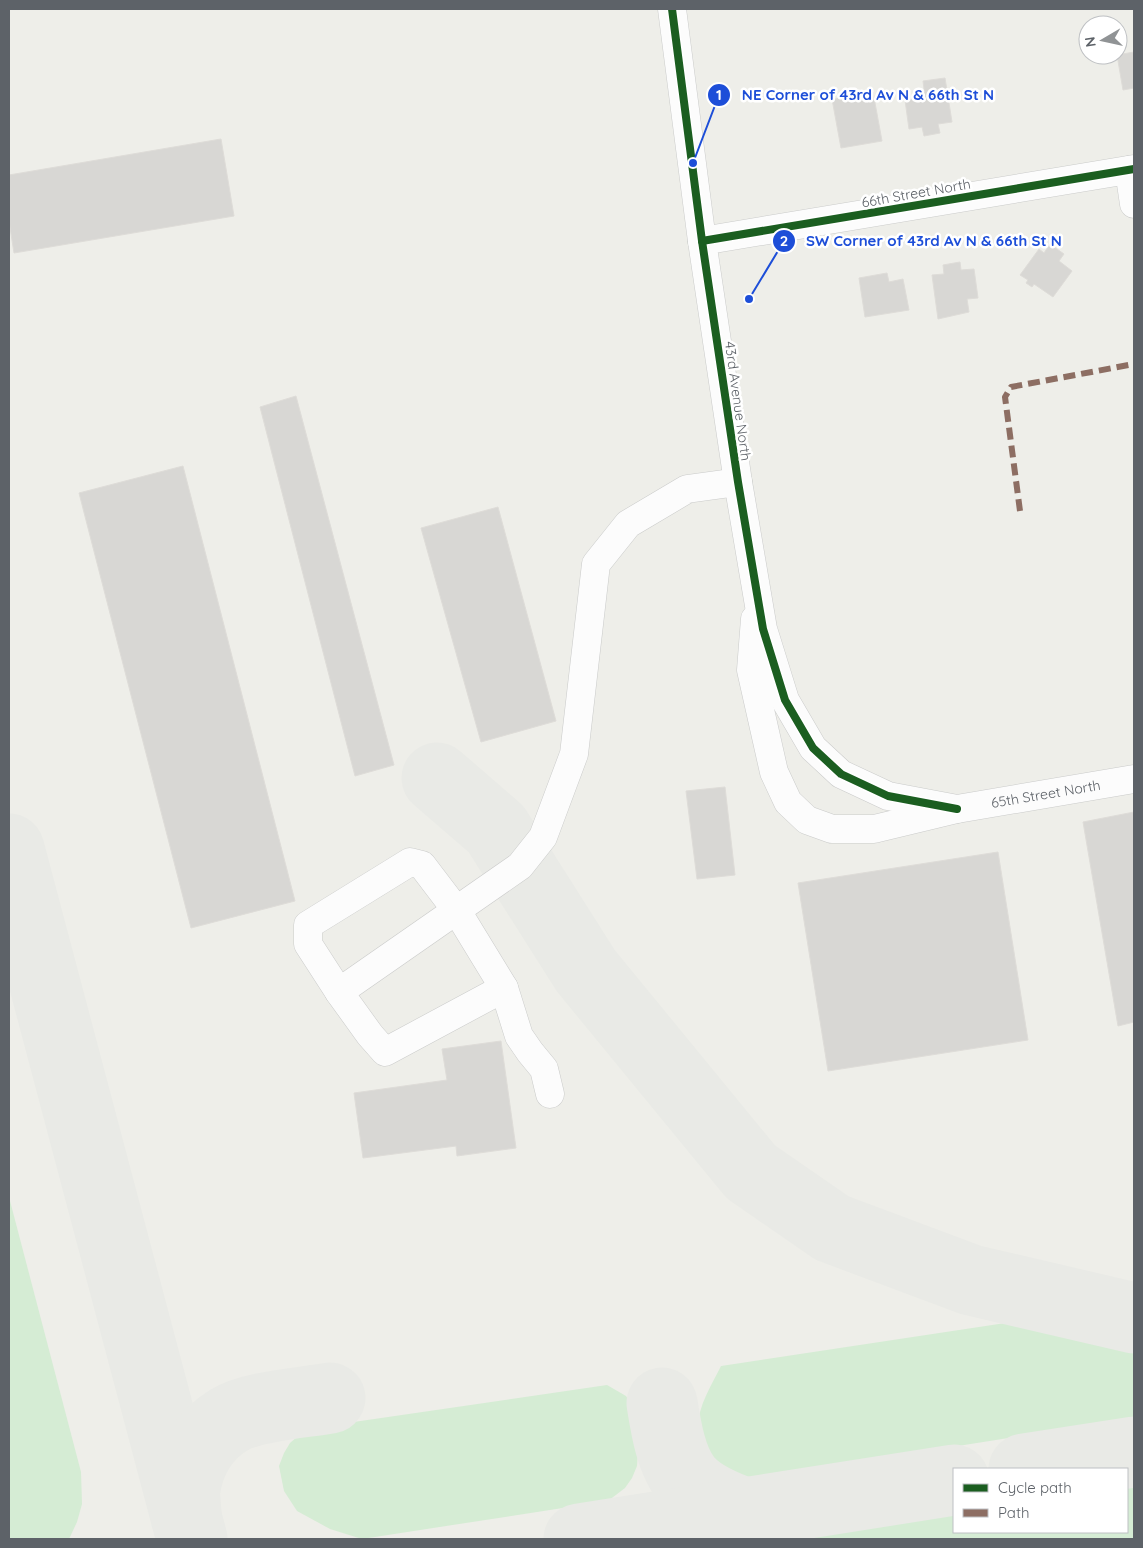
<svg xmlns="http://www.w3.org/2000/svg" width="1143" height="1548" font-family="Quicksand,sans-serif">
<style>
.green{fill:#d5ecd4}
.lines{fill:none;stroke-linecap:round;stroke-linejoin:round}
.taxiway{stroke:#e9eae6;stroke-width:71}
.building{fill:#d8d7d4;stroke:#dedcd8}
.minor-casing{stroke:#cacbca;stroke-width:29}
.minor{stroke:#fcfcfc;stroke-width:28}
.quiet{stroke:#8d6e63;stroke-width:6;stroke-dasharray:12 6;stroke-linecap:butt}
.cycleway-casing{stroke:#fff;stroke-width:11}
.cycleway{stroke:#1b5e20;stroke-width:8}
.labels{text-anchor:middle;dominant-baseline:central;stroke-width:5;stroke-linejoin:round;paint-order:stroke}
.street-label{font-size:14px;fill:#5d6268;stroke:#fff}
.leader{fill:none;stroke:#1d4ed8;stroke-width:2}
.callout-dot{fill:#1d4ed8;stroke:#fff;stroke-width:2}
.mark-label{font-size:15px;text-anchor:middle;font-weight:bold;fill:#fff}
.callout-label{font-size:15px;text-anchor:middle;font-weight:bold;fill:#1d4ed8;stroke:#fff;stroke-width:5;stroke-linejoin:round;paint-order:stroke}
</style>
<rect width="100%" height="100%" fill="#eeeee9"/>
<g class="green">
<polygon points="9,1197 81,1472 82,1504 77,1522 69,1539 9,1539"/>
<path d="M1012 1322 1134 1350V1418L743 1480C730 1476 721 1470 712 1459 684 1427 705 1398 721 1366Z"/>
<polygon points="607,1385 626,1396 633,1407 638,1451 637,1466 632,1478 625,1488 608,1501 362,1539 330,1529 297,1511 284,1491 279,1466 284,1453 290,1443 298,1436 307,1432 333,1425"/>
<polygon points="1134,1482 1134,1539 769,1539 954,1510 954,1532 1127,1532 1127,1483"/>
</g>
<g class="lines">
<g class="taxiway">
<polyline points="437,778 496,829 586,971 751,1172 832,1228 971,1280 1134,1318"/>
<polyline points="9,849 192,1539"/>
<path d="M662 1403C666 1428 671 1461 687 1480 701 1496 725 1506 745 1513"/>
<polyline points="1024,1469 1134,1452"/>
<path d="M186 1516C186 1507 184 1497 185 1489 189 1461 204 1435 229 1420 252 1406 302 1403 330 1398"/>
<polyline points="579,1539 954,1480"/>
</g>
</g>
<g class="building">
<polygon points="1134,52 1134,88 1123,90 1117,55"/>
<polygon points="945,78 952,122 938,124 940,133 924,136 922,127 909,129 905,100 925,97 923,81"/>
<polygon points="873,92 882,141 841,148 832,99"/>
<polygon points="221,139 234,216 14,253 9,221 9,175"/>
<polygon points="1050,244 1064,254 1059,261 1072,271 1053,297 1034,284 1032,287 1026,283 1028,280 1020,275 1039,249 1044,253"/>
<polygon points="960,262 961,270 974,269 978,298 967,299 969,312 938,319 932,275 944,274 943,265"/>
<polygon points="887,273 889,282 903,279 909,310 865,317 859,278"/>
<polygon points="296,396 394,765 355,776 260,407"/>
<polygon points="183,466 295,901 191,928 79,493"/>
<polygon points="498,507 556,721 481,742 421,528"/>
<polygon points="725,787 735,875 697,879 686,791"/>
<polygon points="1134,812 1134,1022 1118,1026 1083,822"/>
<polygon points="998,852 1028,1040 828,1071 798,883"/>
<polygon points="501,1041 516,1148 457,1156 456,1146 363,1158 354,1093 447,1080 442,1049"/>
</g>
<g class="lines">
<g class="minor-casing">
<g id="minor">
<polyline points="672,9 702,241 738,482 763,629 785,700 813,748 841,774 888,796 957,809"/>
<polyline points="1129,170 1134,204"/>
<polyline points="702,241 1134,169"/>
<path id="s1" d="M755 619 751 670 774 772 788 802 807 820 832 829H874L957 809 1134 779"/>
<polyline points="339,992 308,944 308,925 410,862 422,865 457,911 504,988"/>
<polyline points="550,1094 544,1069 530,1052 519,1036 504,988 385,1052 370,1035 339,992 520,866 543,837 574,754 596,564 628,524 687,489 738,482"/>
</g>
</g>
<use href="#minor" class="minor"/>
<polyline class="quiet" points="1020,511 1005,397 1011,387 1134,364"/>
<g class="cycleway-casing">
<g id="cycleway">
<polyline points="672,9 702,241 738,482 763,629 785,700 813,748 841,774 888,796 957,809"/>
<polyline points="702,241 1134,169"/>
</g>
</g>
<use href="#cycleway" class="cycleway"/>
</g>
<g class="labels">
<g class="street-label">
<text transform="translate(916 193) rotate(-10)">66th Street North</text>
<text transform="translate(738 401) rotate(82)">43rd Avenue North</text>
<text stroke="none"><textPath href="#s1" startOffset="459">65th Street North</textPath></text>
</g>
</g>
<path class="leader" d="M693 163L719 95M749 299L784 241"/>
<g class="callout-dot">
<circle cx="693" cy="163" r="5"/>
<circle cx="749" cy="299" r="5"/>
<circle cx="719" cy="95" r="12"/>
<circle cx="784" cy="241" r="12"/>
</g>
<g class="mark-label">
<text x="719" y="100">1</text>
<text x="784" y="246">2</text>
</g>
<g class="callout-label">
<text x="868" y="100">NE Corner of 43rd Av N &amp; 66th St N</text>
<text x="934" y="246">SW Corner of 43rd Av N &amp; 66th St N</text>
</g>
<rect width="1143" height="1548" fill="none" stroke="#5d6268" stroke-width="20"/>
<rect x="953" y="1468" width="175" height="65" fill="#ffffff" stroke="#bec0c3"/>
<rect x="963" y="1484" width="25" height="8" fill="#1b5e20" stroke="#bec0c3"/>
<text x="998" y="1493" font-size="15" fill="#5d6268">Cycle path</text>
<rect x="963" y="1509" width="25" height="8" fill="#8d6e63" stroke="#bec0c3"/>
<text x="998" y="1518" font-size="15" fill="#5d6268">Path</text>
<g transform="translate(1103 40) rotate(261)"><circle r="24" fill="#ffffff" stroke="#bec0c3"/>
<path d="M0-4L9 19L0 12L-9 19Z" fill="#909395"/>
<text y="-8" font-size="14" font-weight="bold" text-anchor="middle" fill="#5d6268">N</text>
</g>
</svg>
